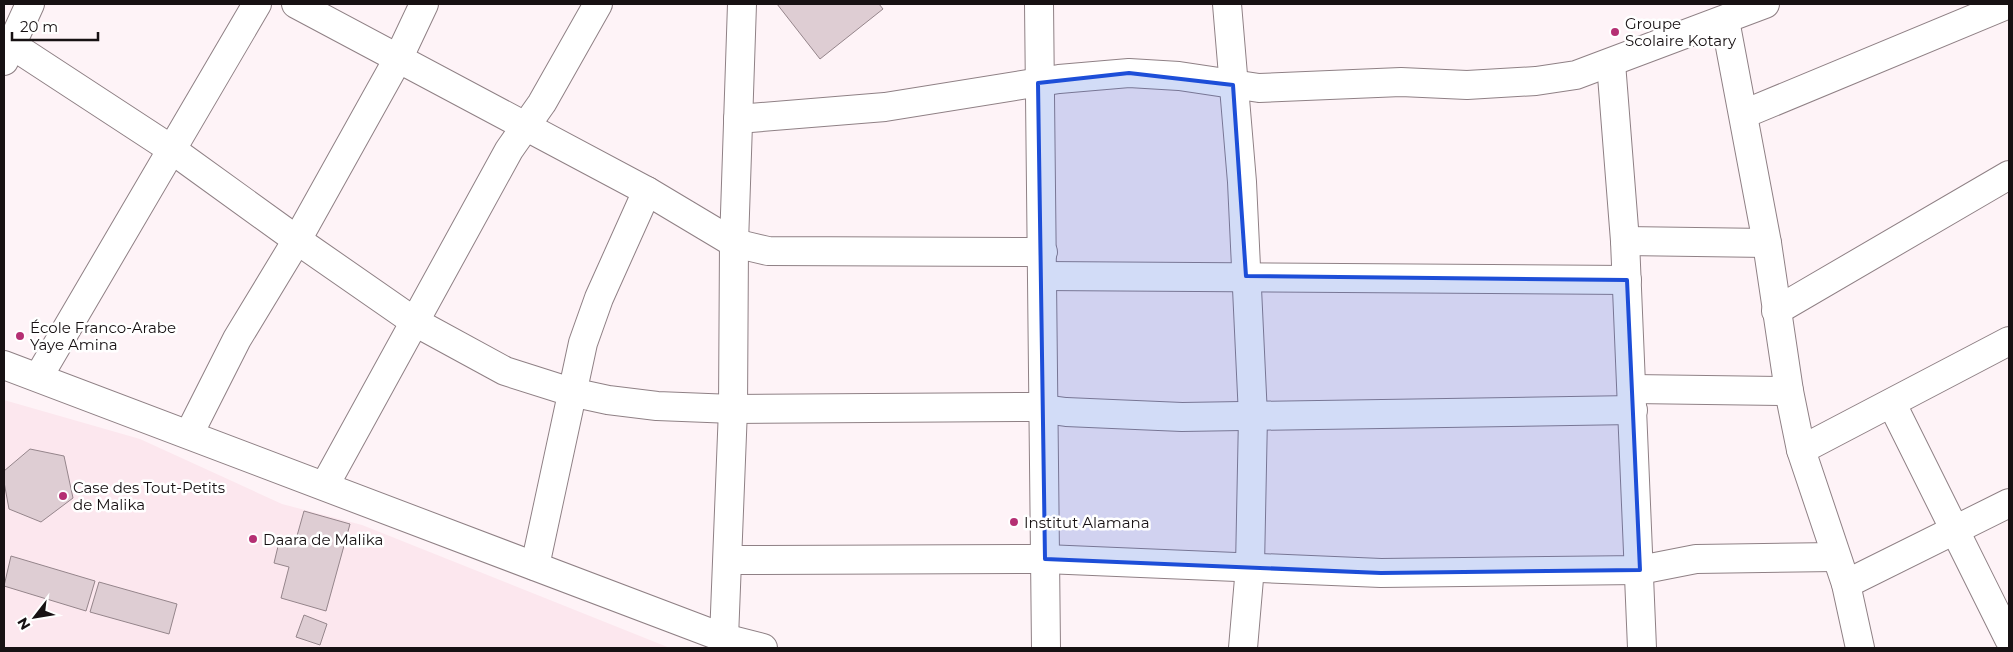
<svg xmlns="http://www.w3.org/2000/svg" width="2013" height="652" font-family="Montserrat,sans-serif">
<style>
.built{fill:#fce7ee}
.building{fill:#decdd3;stroke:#95858b}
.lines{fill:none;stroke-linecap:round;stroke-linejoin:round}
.street-casing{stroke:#8f8085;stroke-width:30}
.secondary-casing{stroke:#8f8085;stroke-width:30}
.street{stroke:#fff;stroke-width:28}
.secondary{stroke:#fff;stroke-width:28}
.marked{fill:#1d4ed8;fill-opacity:0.2;stroke:#1d4ed8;stroke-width:4;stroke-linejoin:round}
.poi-dot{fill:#b52f73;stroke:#fff;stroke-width:2}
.labels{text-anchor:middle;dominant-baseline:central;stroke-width:5;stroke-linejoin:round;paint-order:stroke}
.poi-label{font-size:15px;fill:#171113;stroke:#fff;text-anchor:start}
</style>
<rect width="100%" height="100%" fill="#fef3f7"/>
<polygon class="built" points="4,400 140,439 282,504 362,525 670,648 4,648"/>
<g class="building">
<polygon points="777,4 879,4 883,9 820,59"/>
<polygon points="30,449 64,456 73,498 41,522 9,509 4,482 4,471"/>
<polygon points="304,511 350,524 326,611 281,598 289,567 274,563 280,538 295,543"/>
<polygon points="11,556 95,581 86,611 4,586"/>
<polygon points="99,582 177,604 169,634 90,612"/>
<polygon points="304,615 327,624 320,645 296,637"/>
</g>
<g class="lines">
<g class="street-casing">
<g id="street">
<polyline points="296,4 647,191 734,243 768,251 1043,252"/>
<polyline points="1039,4 1046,648"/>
<polyline points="1227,4 1242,182 1253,416 1250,567 1243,648"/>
<polyline points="1725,20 1767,243 1789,391 1801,450 1846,584 1860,648"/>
<polyline points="12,45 171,149 297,240 415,322 505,371 571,392 608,400 657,406 733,409 1029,407 1066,412 1182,417 1633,410"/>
<polyline points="1611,63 1625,241 1642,648"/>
<polyline points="1744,114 2009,4"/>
<polyline points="738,119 885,107 1059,79 1129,73 1179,76 1259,88 1401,82 1467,85 1536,81 1576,75 1765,4"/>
<polyline points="1625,241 1767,243"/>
<polyline points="1043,276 1627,280"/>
<polyline points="1776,311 2009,175"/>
<polyline points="4,365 724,638 763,648"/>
<polyline points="39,376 257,4"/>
<polyline points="1633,389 1789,391"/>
<polyline points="1892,404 2009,639"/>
<polyline points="189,434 237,339 297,240 399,57 424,4"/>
<polyline points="1801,450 2009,341"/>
<polyline points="325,485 509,150 542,103 598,4"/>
<polyline points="728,560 1045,559 1381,573 1640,570 1696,559 1835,557"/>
<polyline points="535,566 583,343 599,298 647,191"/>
<polyline points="1846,584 2009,503"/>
<polyline points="724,638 733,409 734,243 742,4"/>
</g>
</g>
<g class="secondary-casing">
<polyline id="secondary" points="4,61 30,4"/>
</g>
<use href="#street" class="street"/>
<use href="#secondary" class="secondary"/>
</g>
<path class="marked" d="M1129 73 1233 85 1246 276 1627 280 1640 570 1381 573 1045 559 1038 83Z"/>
<g class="poi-dot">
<circle cx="1615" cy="32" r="5"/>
<circle cx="20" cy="336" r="5"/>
<circle cx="63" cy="496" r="5"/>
<circle cx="1014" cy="522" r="5"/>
<circle cx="253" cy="539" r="5"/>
</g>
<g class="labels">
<g class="poi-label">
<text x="1625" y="23">Groupe<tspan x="1625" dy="17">Scolaire Kotary</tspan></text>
<text x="30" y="327">École Franco-Arabe<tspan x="30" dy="17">Yaye Amina</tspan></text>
<text x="73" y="487">Case des Tout-Petits<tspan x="73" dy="17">de Malika</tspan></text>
<text x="1024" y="522">Institut Alamana</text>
<text x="263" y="539">Daara de Malika</text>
</g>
</g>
<rect width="2013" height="652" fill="none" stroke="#171113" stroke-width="10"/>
<g transform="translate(35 617) rotate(239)" stroke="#ffffff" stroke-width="4" paint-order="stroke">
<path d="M0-4L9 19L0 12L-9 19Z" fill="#171113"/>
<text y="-8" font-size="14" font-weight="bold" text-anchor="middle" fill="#171113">N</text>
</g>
<path d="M12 32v8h86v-8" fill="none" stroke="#171113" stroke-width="2.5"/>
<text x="20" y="32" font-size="15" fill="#171113" stroke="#ffffff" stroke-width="4" paint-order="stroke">20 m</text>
</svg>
